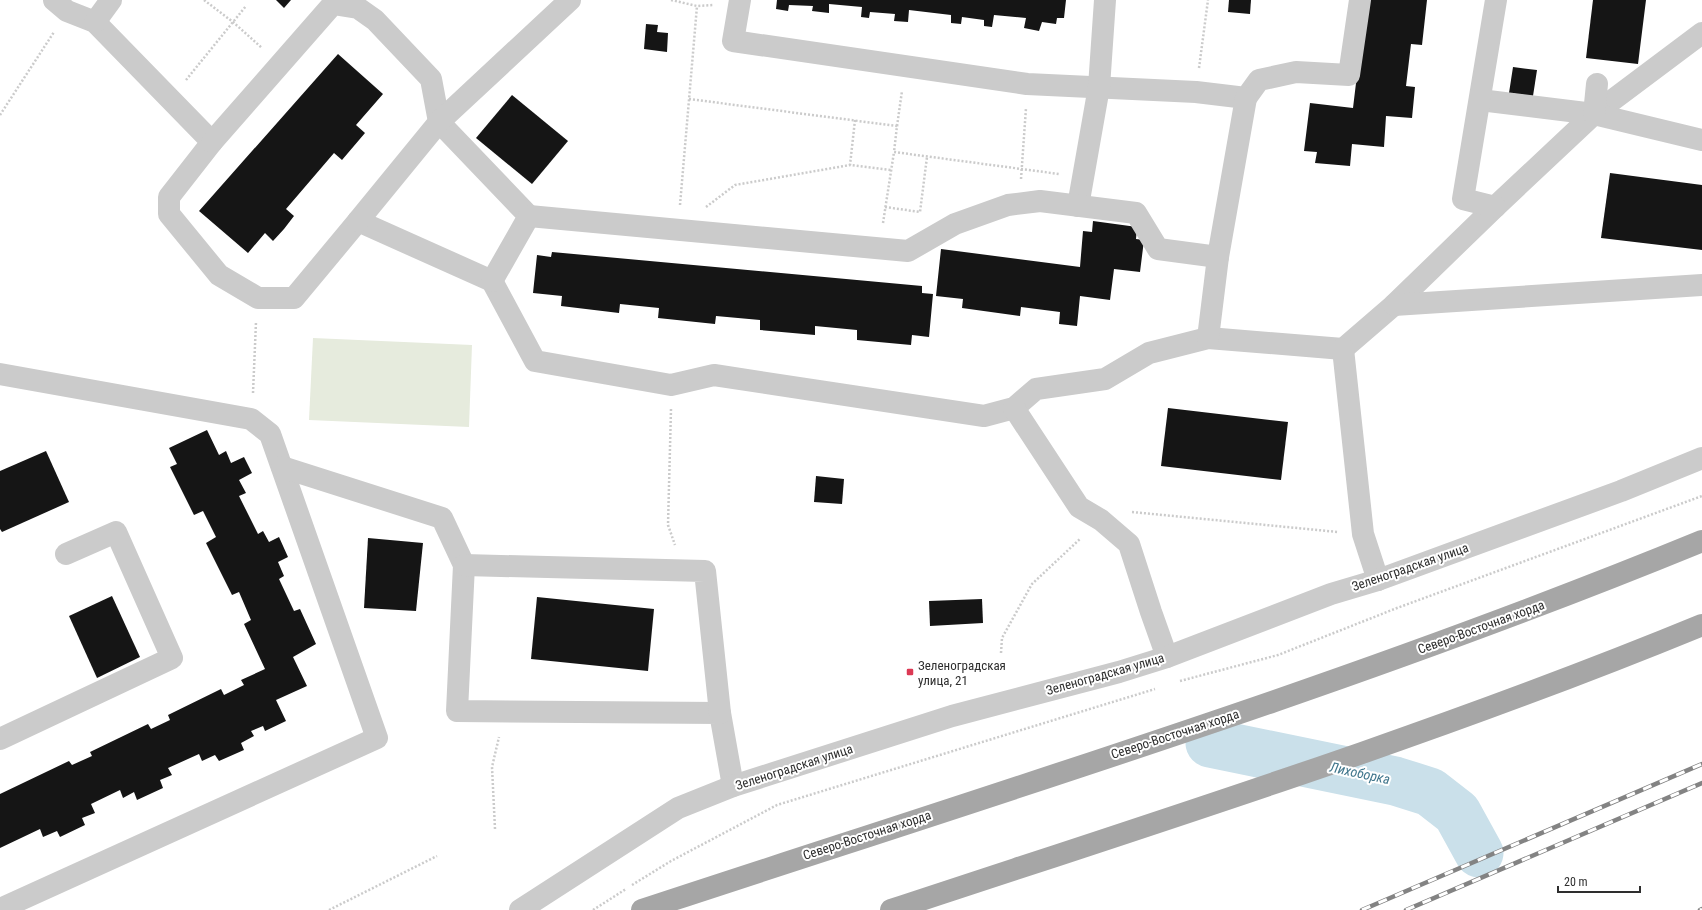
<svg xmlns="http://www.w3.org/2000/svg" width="1702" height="910" font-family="'Roboto Condensed',sans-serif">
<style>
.green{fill:#e6ebdd}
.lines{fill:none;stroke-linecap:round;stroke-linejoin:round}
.river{stroke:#cae0ea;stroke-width:49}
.building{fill:#151515}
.path{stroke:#cbcbcb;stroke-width:2.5;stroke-dasharray:2 2;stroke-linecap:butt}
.minor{stroke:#cbcbcb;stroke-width:22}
.major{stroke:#a6a6a6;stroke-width:22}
.rail-casing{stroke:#838383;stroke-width:4.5}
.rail{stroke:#fff;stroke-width:3;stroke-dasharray:9;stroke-linecap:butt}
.poi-dot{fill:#dc3954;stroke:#fff;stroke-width:1.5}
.labels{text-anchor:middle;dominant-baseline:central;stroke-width:4;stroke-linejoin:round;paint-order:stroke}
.street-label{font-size:13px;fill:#2e2e2e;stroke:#fff}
.poi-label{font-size:13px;fill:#2e2e2e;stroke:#fff;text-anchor:start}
.water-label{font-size:14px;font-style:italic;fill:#40768c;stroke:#fff}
</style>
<rect width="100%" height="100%" fill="#fff"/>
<polygon class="green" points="313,338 472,345 469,427 309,420"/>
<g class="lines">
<polyline class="river" points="1210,743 1395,781 1430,792 1457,813 1479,853"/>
</g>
<g class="building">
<polygon points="276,0 291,0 284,8"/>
<polygon points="777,0 1066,0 1064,18 1057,18 1056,24 1042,22 1039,31 1024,28 1026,18 994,15 992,27 984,26 984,20 962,17 961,24 951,23 951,15 909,10 908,22 894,21 895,14 870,12 869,18 861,17 862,7 829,4 829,13 812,11 813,6 789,5 788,11 776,9"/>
<polygon points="1229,0 1251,0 1250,14 1228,12"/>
<polygon points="1366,0 1427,0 1422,45 1411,44 1406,86 1415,87 1412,118 1386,116 1384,147 1352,144 1350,166 1315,163 1317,152 1304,151 1310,103 1353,108"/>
<polygon points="1593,0 1646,0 1638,64 1586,58"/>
<polygon points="646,24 658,25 657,32 668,33 667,52 644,49"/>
<polygon points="338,54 383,94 356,125 365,133 342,160 334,153 286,209 294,216 284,229 273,241 265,233 248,253 199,211"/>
<polygon points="1513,67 1537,70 1533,96 1509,93"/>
<polygon points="512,95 568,141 532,184 476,138"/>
<polygon points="1610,173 1702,185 1702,250 1601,238"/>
<polygon points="1093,221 1137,227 1136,239 1144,240 1140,272 1114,269 1110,300 1080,296 1077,326 1059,324 1060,312 1021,307 1020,316 962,308 963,299 936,296 941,249 1080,267 1083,231 1092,232"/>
<polygon points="552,252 922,286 922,293 933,294 929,337 912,335 911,345 857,340 857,330 815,326 815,335 760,330 760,320 716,316 715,324 658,318 659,308 620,304 619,313 561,306 562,296 533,293 537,255 551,257"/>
<polygon points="1168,408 1288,422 1281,480 1161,466"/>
<polygon points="207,430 219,455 226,451 231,463 244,457 252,473 239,480 246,493 239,496 258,534 263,531 269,542 279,537 288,557 278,562 284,576 279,579 294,611 300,609 316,644 293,657 307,686 276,700 286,721 265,731 263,726 251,731 254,736 241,743 244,750 219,761 215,755 202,761 199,754 168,768 172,775 160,780 163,788 137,800 134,792 123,798 120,790 91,804 95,813 82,818 85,825 60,837 57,831 43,837 40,829 0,848 0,794 69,761 72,765 92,756 90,752 148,724 151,729 170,720 168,715 221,689 224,695 244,685 241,680 265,669 244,624 251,620 239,592 232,595 206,543 216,537 203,511 194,515 170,467 177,464 169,448"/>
<polygon points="46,451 69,502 2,532 0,529 0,471"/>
<polygon points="816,476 844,479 842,504 814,502"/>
<polygon points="368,538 423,543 416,611 364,608"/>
<polygon points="112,596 140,657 97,678 69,616"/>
<polygon points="537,597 654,609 648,671 531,659"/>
<polygon points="982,599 983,623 930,626 929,601"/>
</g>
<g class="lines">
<g class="path">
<polyline points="204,0 233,22 262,48"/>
<polyline points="671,0 697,6 714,5"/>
<polyline points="1199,68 1208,0"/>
<polyline points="186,80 246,6"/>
<polyline points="689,99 897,126 894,152 1059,174"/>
<polyline points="0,115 54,32"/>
<polyline points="855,120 850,165 891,170"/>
<polyline points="897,126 902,91"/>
<polyline points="1021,179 1026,108"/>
<polyline points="680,205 697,6"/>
<polyline points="706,207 735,185 850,165"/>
<polyline points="885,207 920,212 927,157"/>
<polyline points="883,223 894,152"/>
<polyline points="253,393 256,322"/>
<polyline points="671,409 668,525 675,545"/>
<polyline points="1132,512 1338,532"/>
<polyline points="1001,653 1002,638 1032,584 1081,538"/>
<polyline points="1180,681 1278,655 1397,608 1702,496"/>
<polyline points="495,829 492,767 499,737"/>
<polyline points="632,885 671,861 777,805 1155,689"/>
<polyline points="329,910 437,856"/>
<polyline points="593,910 626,889"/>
</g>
<g class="minor">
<polyline points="54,0 67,11 95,22 212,142 169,197 169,214 219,275 258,298 294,298 358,221 492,281 535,361 671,385 714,375 984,416 1014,408 1036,389 1105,379 1149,353 1208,338 1343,349 1394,305 1495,207 1594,114 1702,33"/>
<polyline points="740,0 733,41 1027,84 1196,92 1246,98 1259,80 1296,72 1349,75 1360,0"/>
<polyline points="95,22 111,0"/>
<polyline points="1480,100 1594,114 1702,140"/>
<polyline points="1594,114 1597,84"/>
<polyline points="212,142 333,4 358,8 375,20 431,79 439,122 529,216 492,281"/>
<polyline points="1078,206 1099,87 1105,0"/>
<polyline points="1495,207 1463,199 1496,0"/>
<polyline points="529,216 908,251 955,224 1008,205 1040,201 1136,213 1158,249 1218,257"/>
<polyline points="358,221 439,122 570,0"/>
<polyline points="1394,305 1702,285"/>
<polyline points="1208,338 1218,257 1246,98"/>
<polyline points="1343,349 1363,534 1378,580"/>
<polyline points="0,374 251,419 270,434 377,738 0,909"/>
<polyline points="1014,408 1079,507 1101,520 1129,544 1151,612 1167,657"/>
<polyline points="282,467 442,518 464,565 457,711 720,713 733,786"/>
<polyline points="464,565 705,571 720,713"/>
<polyline points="0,739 172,658 116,532 66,554"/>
<polyline points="520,910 678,808 733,786 952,716 1119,672 1167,657 1331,594 1378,580 1621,491 1702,458"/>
</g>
<g class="major">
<path d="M642 910C997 793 1356 683 1702 541"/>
<path d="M891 910C1163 820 1437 734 1702 625"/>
</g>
<g class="rail-casing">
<g id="rail">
<polyline points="1362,910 1702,764"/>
<polyline points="1406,910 1702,783"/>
<polyline points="1700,910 1702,909"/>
</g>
</g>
<use href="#rail" class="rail"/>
</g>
<rect class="poi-dot" x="906" y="668" width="8" height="8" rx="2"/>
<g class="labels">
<g class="street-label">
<text transform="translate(1410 567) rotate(-19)">Зеленоградская улица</text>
<text transform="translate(1481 627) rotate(-20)">Северо-Восточная хорда</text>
<text transform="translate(1105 674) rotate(-16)">Зеленоградская улица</text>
<text transform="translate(1175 734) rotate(-18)">Северо-Восточная хорда</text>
<text transform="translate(794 767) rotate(-18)">Зеленоградская улица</text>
<text transform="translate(867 835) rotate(-18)">Северо-Восточная хорда</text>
</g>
<g class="poi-label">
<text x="918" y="665">Зеленоградская<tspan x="918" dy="15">улица, 21</tspan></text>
</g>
<g class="water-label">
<text transform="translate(1360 773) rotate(12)">Лихоборка</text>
</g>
</g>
<path d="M1558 886v6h82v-6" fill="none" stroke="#2e2e2e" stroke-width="2"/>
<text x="1564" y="886" font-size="12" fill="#2e2e2e" stroke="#ffffff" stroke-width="3" paint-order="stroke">20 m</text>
</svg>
